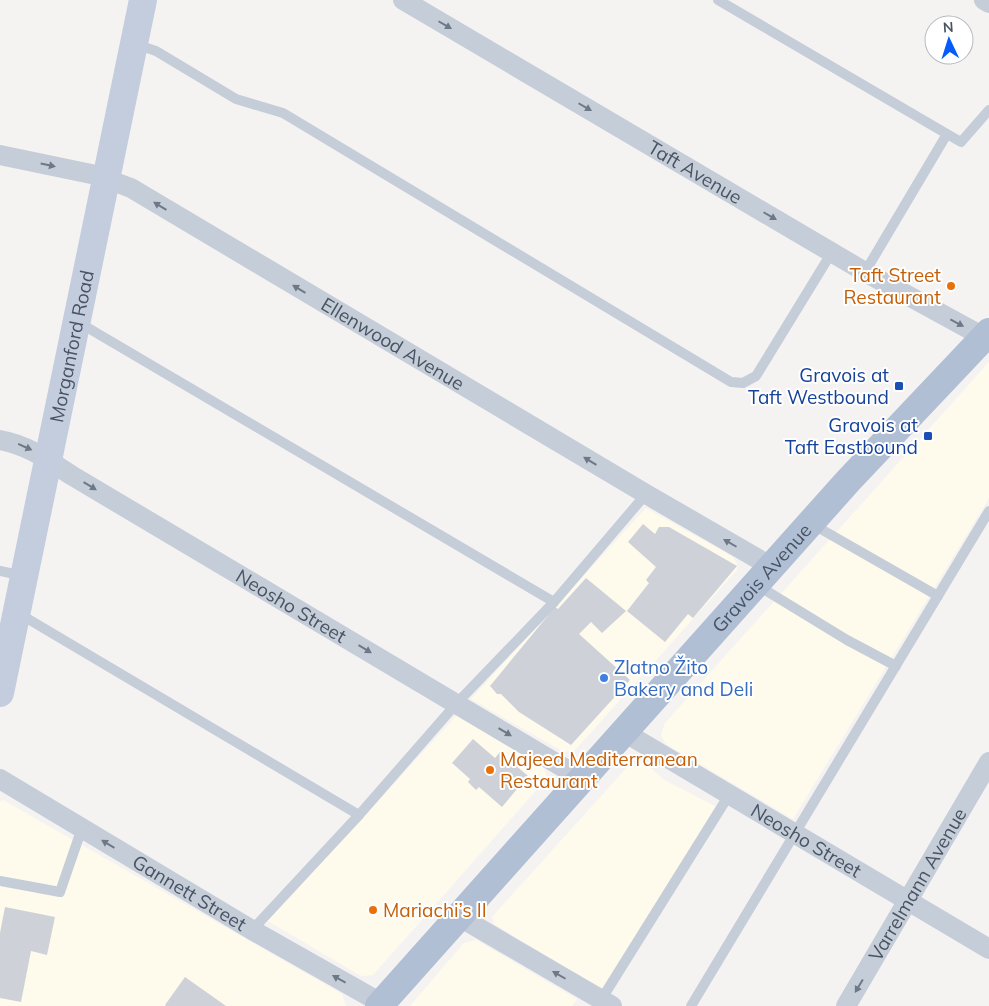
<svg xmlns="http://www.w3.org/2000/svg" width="989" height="1006" font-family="Mulish,sans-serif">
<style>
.commercial{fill:#fefbed}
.building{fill:#ced1d8}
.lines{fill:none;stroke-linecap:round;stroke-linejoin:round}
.lane{stroke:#c5cdd8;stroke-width:10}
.street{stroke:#c5cdd8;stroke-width:20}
.secondary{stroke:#c4cddd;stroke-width:28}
.primary{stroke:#b0bfd4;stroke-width:28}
.oneway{fill:#6e7886}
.food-dot{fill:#e8710a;stroke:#fff;stroke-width:2}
.transit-dot{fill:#1a4fb4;stroke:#fff;stroke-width:2}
.shop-dot{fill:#3f7fe0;stroke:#fff;stroke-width:2}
.labels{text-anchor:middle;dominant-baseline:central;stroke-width:4;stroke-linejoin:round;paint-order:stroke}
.street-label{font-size:19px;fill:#485363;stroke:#fff}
.food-label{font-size:19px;fill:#c56008;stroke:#fff;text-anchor:start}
.transit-label{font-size:19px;fill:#164399;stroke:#fff;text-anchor:end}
.shop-label{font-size:19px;fill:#366cbe;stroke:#fff;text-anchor:start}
</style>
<rect width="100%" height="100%" fill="#f5f3f2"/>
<g class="commercial">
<polygon points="989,362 989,498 793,819 666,744 661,735 665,723"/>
<polygon points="646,508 733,557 737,564 737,570 575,750 564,752 471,699"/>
<polygon points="457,715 544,768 547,778 373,975 361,976 268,921"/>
<polygon points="636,762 647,765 664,780 717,807 604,991 494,924 492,917 630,764"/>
<polygon points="3,800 342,994 346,1006 0,1006 0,802"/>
<polygon points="476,940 577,999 572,1006 410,1006 464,943"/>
</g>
<g class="building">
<polygon points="643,524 655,534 659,527 669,527 737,566 693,618 688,614 665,642 627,611 649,583 646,580 656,567 628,542"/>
<polygon points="586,578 626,611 602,633 591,622 579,634 630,680 571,745 519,712 501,694 497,694 490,686 555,607 558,609"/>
<polygon points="473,739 495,758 500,752 528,776 502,807 479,787 476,790 468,782 470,779 452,763"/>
<polygon points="5,907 55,917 47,955 31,951 21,1002 0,998 0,933"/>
<polygon points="185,977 226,1006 166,1006 165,1005"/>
</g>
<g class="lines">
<g class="lane">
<polyline points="718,0 947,134 865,272"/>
<polyline points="135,44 156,51 236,99 283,113 731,382 743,383 756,376 832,252"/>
<polyline points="947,134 961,142 989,110"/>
<polyline points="78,322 554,602"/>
<polyline points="812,524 938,596"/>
<polyline points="0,571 24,576"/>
<polyline points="757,585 847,640 896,666"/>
<polyline points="18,613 359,815"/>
<polyline points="0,881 60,892 82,828"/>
<polyline points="252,930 359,815 456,704 554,602 646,494"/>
<polyline points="601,1000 729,795"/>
<polyline points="691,1006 989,511"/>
</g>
<g class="street">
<path id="s1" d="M403 0 865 272 989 340"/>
<polyline points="984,0 989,3"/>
<path id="s2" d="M0 155 96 175 131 188 646 494 772 567"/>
<path id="s3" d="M0 440C28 445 48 460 71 475L581 778"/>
<path id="s4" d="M624 732 989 949"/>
<path id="s5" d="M0 779 252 930 381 1003"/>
<polyline points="458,916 612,1006"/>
<path id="s6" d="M846 1006 989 762"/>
</g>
<path class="secondary" id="s7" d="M0 693 143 0"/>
<path class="primary" id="s8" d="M379 1006 848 481 989 332"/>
</g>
<defs><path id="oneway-solid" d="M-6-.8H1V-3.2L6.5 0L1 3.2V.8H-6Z" transform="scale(1.25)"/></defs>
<g class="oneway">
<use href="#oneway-solid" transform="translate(445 25) rotate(30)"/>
<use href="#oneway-solid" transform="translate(585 107) rotate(30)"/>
<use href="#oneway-solid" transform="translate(48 165) rotate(12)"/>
<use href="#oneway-solid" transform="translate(160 206) rotate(-149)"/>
<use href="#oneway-solid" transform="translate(770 216) rotate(30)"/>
<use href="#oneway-solid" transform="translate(299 289) rotate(-149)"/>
<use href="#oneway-solid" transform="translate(957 323) rotate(28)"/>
<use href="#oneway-solid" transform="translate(25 447) rotate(24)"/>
<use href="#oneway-solid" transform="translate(590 461) rotate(-149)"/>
<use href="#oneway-solid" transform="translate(90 486) rotate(31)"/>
<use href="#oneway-solid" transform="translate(730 543) rotate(-150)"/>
<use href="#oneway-solid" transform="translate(365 649) rotate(31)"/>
<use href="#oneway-solid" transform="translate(505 732) rotate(31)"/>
<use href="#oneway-solid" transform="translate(108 844) rotate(-149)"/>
<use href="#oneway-solid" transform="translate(559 975) rotate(-150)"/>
<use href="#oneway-solid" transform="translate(339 979) rotate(-151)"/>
<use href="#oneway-solid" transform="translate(859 986) rotate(121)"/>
</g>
<g class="food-dot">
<circle cx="951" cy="286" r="5"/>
<circle cx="490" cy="770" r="5"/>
<circle cx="373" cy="910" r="5"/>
</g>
<g class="transit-dot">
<rect x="894" y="381" width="10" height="10" rx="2.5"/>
<rect x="923" y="431" width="10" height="10" rx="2.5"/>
</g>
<circle class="shop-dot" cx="604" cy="678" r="5"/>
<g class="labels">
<g class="street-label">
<text stroke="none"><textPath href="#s1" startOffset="339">Taft Avenue</textPath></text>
<text stroke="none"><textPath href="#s2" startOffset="440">Ellenwood Avenue</textPath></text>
<text stroke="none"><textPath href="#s7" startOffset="354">Morganford Road</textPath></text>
<text stroke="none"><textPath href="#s8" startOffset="574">Gravois Avenue</textPath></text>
<text stroke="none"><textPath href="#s3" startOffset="336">Neosho Street</textPath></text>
<text stroke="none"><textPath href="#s4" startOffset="212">Neosho Street</textPath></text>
<text stroke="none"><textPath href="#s6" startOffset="141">Varrelmann Avenue</textPath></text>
<text stroke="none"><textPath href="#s5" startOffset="221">Gannett Street</textPath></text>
</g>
<g class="food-label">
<text x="941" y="275" text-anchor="end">Taft Street<tspan x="941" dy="22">Restaurant</tspan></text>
<text x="500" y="759">Majeed Mediterranean<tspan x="500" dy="22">Restaurant</tspan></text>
<text x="383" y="910">Mariachi’s II</text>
</g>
<g class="transit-label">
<text x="889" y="375">Gravois at<tspan x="889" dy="22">Taft Westbound</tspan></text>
<text x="918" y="425">Gravois at<tspan x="918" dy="22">Taft Eastbound</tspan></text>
</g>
<g class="shop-label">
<text x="614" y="667">Zlatno Žito<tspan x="614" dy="22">Bakery and Deli</tspan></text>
</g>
</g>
<g transform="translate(949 40) rotate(356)"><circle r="24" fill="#ffffff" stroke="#b6bac1"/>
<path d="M0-4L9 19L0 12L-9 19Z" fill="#065bfb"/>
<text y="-8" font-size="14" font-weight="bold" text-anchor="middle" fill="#485363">N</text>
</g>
</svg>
